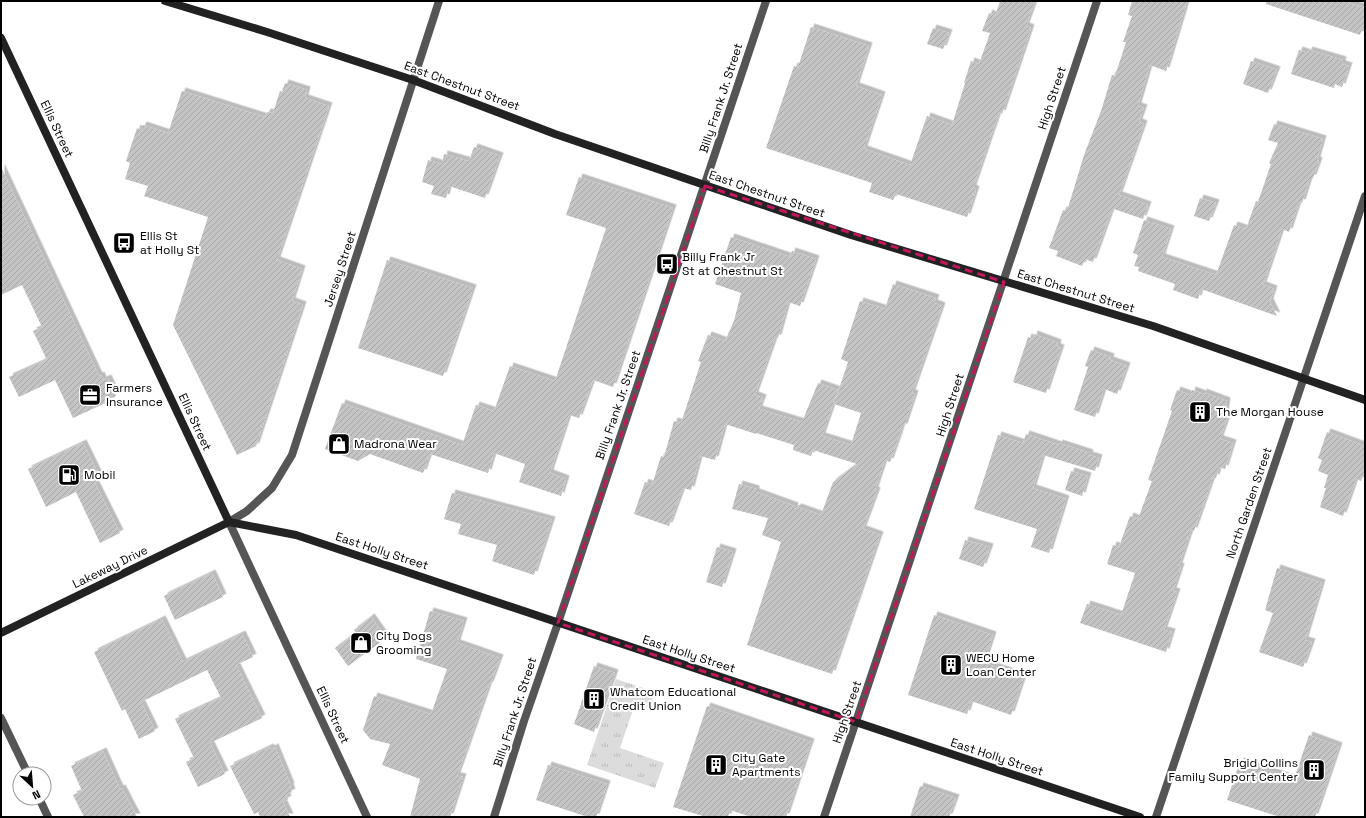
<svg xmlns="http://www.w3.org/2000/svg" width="1366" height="818" font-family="'Space Grotesk',sans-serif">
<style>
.grass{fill:url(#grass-tufts)}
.building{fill:url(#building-hatch);filter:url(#shadow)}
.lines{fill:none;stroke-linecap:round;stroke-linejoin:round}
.minor{stroke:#555;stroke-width:8}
.tertiary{stroke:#555;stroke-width:8}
.secondary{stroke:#222;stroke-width:8}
.marked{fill:none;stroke:#c2185b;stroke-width:3;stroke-dasharray:8 5;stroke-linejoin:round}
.labels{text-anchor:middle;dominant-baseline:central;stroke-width:4;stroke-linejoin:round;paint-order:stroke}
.street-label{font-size:12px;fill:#000;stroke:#fff}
.poi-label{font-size:12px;fill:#000;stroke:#fff;text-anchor:start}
</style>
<defs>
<pattern id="grass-tufts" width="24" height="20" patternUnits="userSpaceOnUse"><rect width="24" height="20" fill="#dcdcdc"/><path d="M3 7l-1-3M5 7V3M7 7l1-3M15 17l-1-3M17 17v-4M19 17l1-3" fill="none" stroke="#bbb"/></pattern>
<pattern id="building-hatch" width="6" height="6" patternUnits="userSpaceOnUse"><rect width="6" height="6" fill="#c4c4c4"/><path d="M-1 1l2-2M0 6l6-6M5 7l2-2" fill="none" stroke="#a7a7a7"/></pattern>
<filter id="shadow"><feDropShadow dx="3.5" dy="-3.5" stdDeviation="0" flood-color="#0004"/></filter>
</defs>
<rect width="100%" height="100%" fill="#fff"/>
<polygon class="grass" points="616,679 655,692 650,708 635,704 620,748 664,763 655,788 587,765"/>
<g class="building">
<polygon points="1000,1 1035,1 1026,26 1031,28 1002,114 999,112 973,188 976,190 967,217 896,194 893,200 869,192 872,183 766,148 794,66 798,67 811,27 869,46 856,86 882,95 864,149 910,165 927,116 952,125 965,83 964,83 971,61 979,64 990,33 982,31 989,13 995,16"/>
<polygon points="1132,1 1187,1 1166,71 1150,65 1138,106 1144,108 1139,122 1144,124 1119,195 1148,205 1143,219 1114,209 1113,213 1111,212 1093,262 1085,259 1082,266 1056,256 1058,251 1049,248 1063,210 1067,211 1084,155 1101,111 1112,75 1115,76 1126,42 1123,42 1132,16 1128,15"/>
<polygon points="1266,1 1343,1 1365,8 1365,20 1360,35 1266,4"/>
<polygon points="933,28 949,33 943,49 927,44"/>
<polygon points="1299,50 1308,53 1309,50 1343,60 1342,64 1349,66 1342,87 1335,84 1334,88 1291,74"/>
<polygon points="1251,61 1277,70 1268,93 1243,84"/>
<polygon points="285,83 307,90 305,98 329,106 277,260 302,269 292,301 303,305 256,446 237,455 173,325 208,217 144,196 148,186 125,179 130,163 126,161 137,128 141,130 143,125 168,133 182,91 265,117 267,112 273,113 280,91 282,92"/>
<polygon points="1274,124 1323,139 1317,160 1319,161 1313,178 1310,178 1302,203 1299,202 1289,232 1282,229 1263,285 1274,289 1270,302 1277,316 1201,289 1198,299 1173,290 1175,284 1138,271 1139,267 1134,266 1138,255 1133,253 1144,220 1171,229 1162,257 1216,275 1234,225 1246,229 1256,201 1258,202 1271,164 1269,163 1278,143 1268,140"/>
<polygon points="474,147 500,156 485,198 449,186 446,198 431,194 434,186 422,182 428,160 442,164 444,154 469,161"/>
<polygon points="1,167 99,376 101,375 103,380 108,378 116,396 111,398 112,400 73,418 55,380 19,397 9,377 47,360 33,331 42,327 22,285 1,295"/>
<polygon points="579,177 673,208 613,387 593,380 579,418 569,415 550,473 566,479 561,496 519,482 525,464 494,453 488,473 430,454 423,473 370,454 358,461 325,449 342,403 462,445 476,405 494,411 510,366 555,381 606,228 566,215"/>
<polygon points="1200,198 1216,203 1209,221 1194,216"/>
<polygon points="731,237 790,257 792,251 816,259 800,306 788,302 778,338 775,338 755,395 763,398 759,409 802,422 818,383 838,390 822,436 851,445 861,413 834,404 848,362 841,359 860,301 885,309 893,284 936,298 934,303 942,306 912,393 915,394 904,427 902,427 890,462 885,460 875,490 877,491 863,529 880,535 832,674 747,645 781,542 762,535 768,518 732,509 739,484 756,489 756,492 795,506 794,510 798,507 821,515 833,482 857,464 813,450 811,456 793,450 794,445 756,433 756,434 725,424 715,460 700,456 691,490 683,488 669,526 634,514 645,482 652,485 661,456 664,457 674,421 681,423 701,362 698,361 708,335 725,341 734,321 741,293 715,284"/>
<polygon points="387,260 473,288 443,376 358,348"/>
<polygon points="1034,334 1058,343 1057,347 1061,348 1046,393 1013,382 1028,337 1033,339"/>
<polygon points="1091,350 1111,357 1110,360 1127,366 1117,394 1104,389 1095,417 1074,410 1088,367 1085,366"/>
<polygon points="1177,390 1191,395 1192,390 1203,394 1203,392 1227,401 1225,415 1228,416 1220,439 1233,443 1225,469 1219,467 1216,478 1213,477 1194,531 1191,530 1179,566 1181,567 1173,591 1177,592 1164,630 1172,632 1166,652 1080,623 1087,604 1121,615 1135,573 1107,564 1113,545 1119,547 1130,516 1138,519 1152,481 1148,480 1172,411 1170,410"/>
<polygon points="1327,432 1365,446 1365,469 1361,481 1356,479 1343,516 1320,507 1326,488 1324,488 1328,475 1318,471 1322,460 1318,458"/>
<polygon points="1026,434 1059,445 1059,443 1090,453 1089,455 1099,458 1095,471 1043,455 1033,488 1066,499 1049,553 1031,547 1037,529 974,509 998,435 1023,443"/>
<polygon points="83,443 101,480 95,483 120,533 100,543 76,492 46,507 28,469"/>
<polygon points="1071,471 1088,476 1082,496 1065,490"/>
<polygon points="452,493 552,520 534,575 492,561 497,545 458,534 461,524 444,519"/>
<polygon points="965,540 990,547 983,567 959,559"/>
<polygon points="717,547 733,552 722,587 706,582"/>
<polygon points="1277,568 1322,583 1305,640 1312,642 1303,667 1259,652 1273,613 1265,610"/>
<polygon points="212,573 223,597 175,620 164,596"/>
<polygon points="430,611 464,621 457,643 500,658 490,685 489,685 457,776 463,777 450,817 410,817 420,779 382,765 390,744 370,739 363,730 374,696 431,714 447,669 416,659"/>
<polygon points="934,615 993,635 984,663 1024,676 1011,715 971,701 967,714 908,695"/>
<polygon points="371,617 386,638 348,666 335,648 356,633 354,630"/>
<polygon points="162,619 183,662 242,634 253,657 236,665 262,718 210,743 225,774 198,787 186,762 194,758 175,719 221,698 207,670 141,702 155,731 139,739 125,709 122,711 94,652"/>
<polygon points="594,666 615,673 594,732 574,724"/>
<polygon points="707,706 811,742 786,817 751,817 730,810 728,817 706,817 673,807"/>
<polygon points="1309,735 1339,746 1315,817 1280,817 1227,800 1240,761 1294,779"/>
<polygon points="270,747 271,749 275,747 291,786 290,787 292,792 286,795 288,799 283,802 290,817 260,817 258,812 254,814 230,766"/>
<polygon points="103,751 120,789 122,788 137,817 84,817 73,795 82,791 71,766"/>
<polygon points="548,765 607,784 596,817 588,817 536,800"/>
<polygon points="920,786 956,798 949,817 910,817"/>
</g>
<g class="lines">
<g class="minor">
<polyline points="229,522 247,511 272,488 292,455 439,1"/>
<polyline points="1,718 28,774"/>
<polyline points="39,798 48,817"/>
<polyline points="494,817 524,721 558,623 766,1"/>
<polyline points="824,817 1097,1"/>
</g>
<g class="tertiary">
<polyline points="229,522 367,817"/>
<polyline points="1156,817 1365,196"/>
</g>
<g class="secondary">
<polyline points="165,1 267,32 413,80 555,134 851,235 1153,326 1365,400"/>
<polyline points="1,38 229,522"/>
<polyline points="229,522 296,535 1140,817"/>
<polyline points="1,633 229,522"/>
</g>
</g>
<path class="marked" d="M705 186 1004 282 856 722 558 623Z"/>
<defs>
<g id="bus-square" transform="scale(1.15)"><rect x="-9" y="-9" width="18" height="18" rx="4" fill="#000" stroke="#fff"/><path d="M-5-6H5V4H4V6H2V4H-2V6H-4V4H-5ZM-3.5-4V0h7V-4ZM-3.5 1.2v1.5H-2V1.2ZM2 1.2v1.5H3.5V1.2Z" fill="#fff"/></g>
<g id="office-square" transform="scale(1.15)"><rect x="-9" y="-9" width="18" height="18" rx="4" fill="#000" stroke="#fff"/><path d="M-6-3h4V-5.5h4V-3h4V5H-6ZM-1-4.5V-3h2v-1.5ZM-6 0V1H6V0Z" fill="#fff"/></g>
<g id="building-square" transform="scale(1.15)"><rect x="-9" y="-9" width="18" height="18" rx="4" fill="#000" stroke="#fff"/><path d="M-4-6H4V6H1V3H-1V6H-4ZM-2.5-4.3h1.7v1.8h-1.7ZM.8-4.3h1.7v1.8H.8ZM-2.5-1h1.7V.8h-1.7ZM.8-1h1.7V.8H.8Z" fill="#fff"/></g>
<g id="shop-square" transform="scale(1.15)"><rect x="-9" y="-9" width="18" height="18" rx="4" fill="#000" stroke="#fff"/><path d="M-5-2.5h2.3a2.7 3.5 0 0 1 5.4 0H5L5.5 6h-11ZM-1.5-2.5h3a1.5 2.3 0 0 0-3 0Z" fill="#fff"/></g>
<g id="fuel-square" transform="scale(1.15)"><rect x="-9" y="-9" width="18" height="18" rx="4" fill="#000" stroke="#fff"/><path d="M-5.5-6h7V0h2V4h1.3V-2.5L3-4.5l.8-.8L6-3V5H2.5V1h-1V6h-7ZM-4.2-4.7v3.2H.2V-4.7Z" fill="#fff"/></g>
</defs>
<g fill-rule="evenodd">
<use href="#bus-square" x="124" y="243"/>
<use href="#bus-square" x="667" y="264"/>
<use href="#office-square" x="90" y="395"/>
<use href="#building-square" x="1200" y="412"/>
<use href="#shop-square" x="339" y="444"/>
<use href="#fuel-square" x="69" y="475"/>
<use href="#shop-square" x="361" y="643"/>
<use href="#building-square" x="951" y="665"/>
<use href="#building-square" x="594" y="699"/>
<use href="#building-square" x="716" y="765"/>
<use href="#building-square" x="1314" y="770"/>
</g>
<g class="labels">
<g class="street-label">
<text transform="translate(462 86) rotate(20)">East Chestnut Street</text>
<text transform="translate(721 98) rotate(-72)">Billy Frank Jr. Street</text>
<text transform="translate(1052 98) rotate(-72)">High Street</text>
<text transform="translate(57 129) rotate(65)">Ellis Street</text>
<text transform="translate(767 194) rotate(19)">East Chestnut Street</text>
<text transform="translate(340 269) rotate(-72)">Jersey Street</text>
<text transform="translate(1076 291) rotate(17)">East Chestnut Street</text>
<text transform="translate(618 405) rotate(-71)">Billy Frank Jr. Street</text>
<text transform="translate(950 405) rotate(-72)">High Street</text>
<text transform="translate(195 422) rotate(65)">Ellis Street</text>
<text transform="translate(1249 503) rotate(-71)">North Garden Street</text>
<text transform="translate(382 551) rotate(18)">East Holly Street</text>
<text transform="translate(110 567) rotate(-26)">Lakeway Drive</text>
<text transform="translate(689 654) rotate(18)">East Holly Street</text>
<text transform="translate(515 712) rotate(-72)">Billy Frank Jr. Street</text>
<text transform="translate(847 712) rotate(-71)">High Street</text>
<text transform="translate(333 715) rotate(65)">Ellis Street</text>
<text transform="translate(997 757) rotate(18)">East Holly Street</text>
</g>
<g class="poi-label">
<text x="140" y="236">Ellis St<tspan x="140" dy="14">at Holly St</tspan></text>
<text x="682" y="257">Billy Frank Jr<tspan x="682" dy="14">St at Chestnut St</tspan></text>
<text x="106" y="388">Farmers<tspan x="106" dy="14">Insurance</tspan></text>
<text x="1216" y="412">The Morgan House</text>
<text x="354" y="444">Madrona Wear</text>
<text x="84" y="475">Mobil</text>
<text x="376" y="636">City Dogs<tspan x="376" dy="14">Grooming</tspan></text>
<text x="966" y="658">WECU Home<tspan x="966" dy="14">Loan Center</tspan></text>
<text x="610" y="692">Whatcom Educational<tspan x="610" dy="14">Credit Union</tspan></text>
<text x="732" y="758">City Gate<tspan x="732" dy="14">Apartments</tspan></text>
<text x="1298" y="763" text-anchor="end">Brigid Collins<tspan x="1298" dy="14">Family Support Center</tspan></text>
</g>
</g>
<rect width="1366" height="818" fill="none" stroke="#000000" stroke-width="4"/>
<g transform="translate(32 786) rotate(154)"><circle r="19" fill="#ffffff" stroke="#999999"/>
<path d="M0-3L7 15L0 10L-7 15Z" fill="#000000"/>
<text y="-6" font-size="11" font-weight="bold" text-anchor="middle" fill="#000000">N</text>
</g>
</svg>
